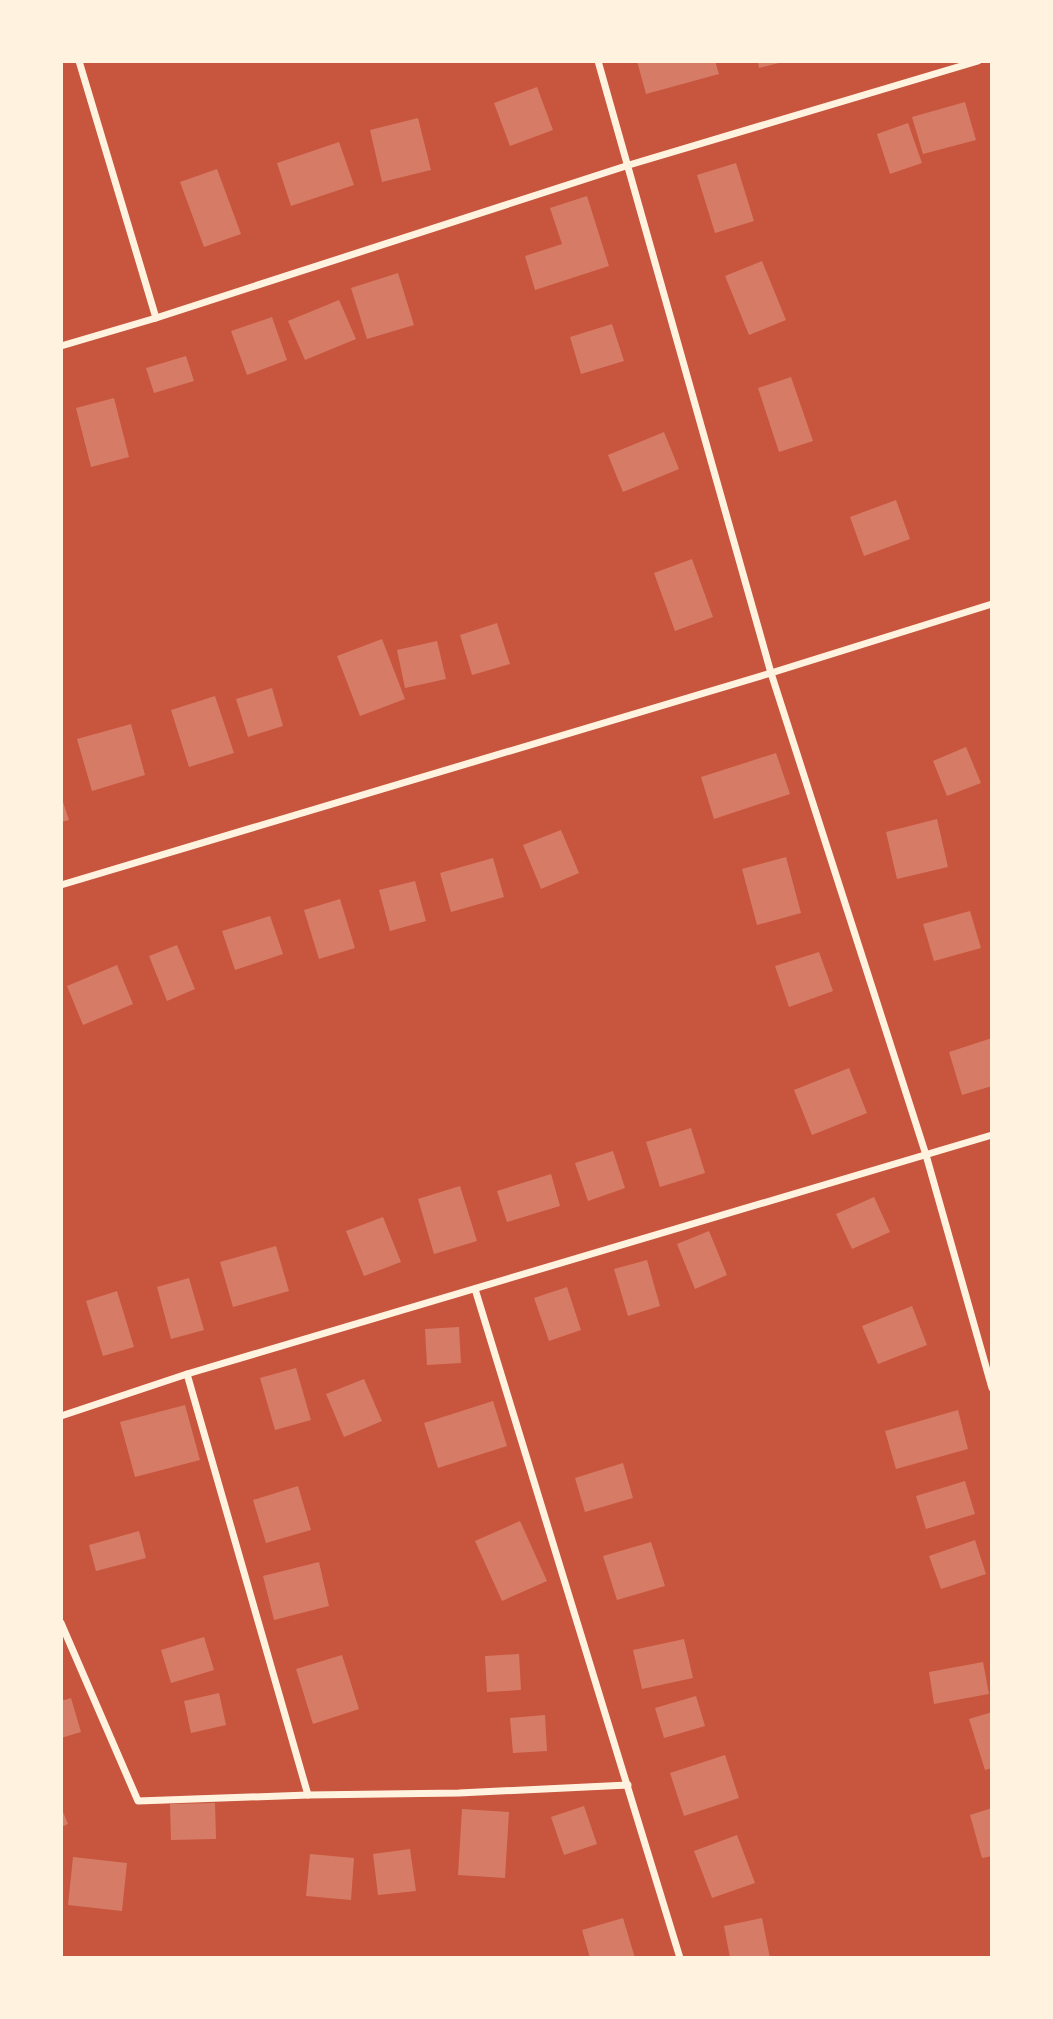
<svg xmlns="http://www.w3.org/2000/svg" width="1053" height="2019" font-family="'IBM Plex Sans',sans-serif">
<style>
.building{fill:#d67c66}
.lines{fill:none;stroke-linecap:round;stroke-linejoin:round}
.minor{stroke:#fff3e0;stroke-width:7}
</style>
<rect width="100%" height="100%" fill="#c8553d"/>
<g class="building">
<polygon points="637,61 715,61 719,74 646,94"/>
<polygon points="758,61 783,61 783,62 759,68"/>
<polygon points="537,87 553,130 510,146 494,103"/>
<polygon points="965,102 976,140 923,154 912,117"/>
<polygon points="418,118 431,170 382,182 370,130"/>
<polygon points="908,123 922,163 890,174 877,134"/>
<polygon points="339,142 354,185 291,206 277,163"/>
<polygon points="736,163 754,221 715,233 697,175"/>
<polygon points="217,169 241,234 204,247 180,182"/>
<polygon points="587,196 609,266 535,290 525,256 562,244 550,208"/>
<polygon points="762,261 786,320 749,335 725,276"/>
<polygon points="398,273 414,325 367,339 351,288"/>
<polygon points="339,300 356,339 305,360 288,321"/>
<polygon points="272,317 287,360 247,375 231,331"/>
<polygon points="612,324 624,361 581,374 570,337"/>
<polygon points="186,356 194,381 154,393 146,368"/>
<polygon points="791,377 813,441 779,452 758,388"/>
<polygon points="114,398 129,457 91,467 76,408"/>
<polygon points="664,432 679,469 623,492 608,455"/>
<polygon points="896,500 910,539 864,556 850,517"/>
<polygon points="692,559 713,617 675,631 654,573"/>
<polygon points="497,623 510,664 472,675 460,635"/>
<polygon points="382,639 405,699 360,716 337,656"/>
<polygon points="437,641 446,679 405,688 397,650"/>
<polygon points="272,688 283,726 248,737 236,699"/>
<polygon points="215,696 234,753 189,767 171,710"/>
<polygon points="131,724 145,775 92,791 77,739"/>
<polygon points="966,747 981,783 947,796 933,761"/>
<polygon points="776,753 790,794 714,819 701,777"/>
<polygon points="61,796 69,820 61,822"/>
<polygon points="937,819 948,867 897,879 886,832"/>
<polygon points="561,830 579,873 541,889 523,845"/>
<polygon points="786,857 801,913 757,925 742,869"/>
<polygon points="493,858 504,897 451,912 440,873"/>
<polygon points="415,881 426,921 390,931 379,890"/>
<polygon points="340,899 355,948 319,959 304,910"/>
<polygon points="970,911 981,948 934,961 923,924"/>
<polygon points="270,916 283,954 235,970 222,931"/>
<polygon points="177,945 195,989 167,1001 149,956"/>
<polygon points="819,952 833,991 789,1007 775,966"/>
<polygon points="117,965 133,1004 83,1025 67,986"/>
<polygon points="992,1038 992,1086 962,1095 949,1052"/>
<polygon points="849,1068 867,1113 812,1135 794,1090"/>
<polygon points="691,1128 705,1173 660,1187 646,1142"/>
<polygon points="613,1151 625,1188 588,1201 575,1163"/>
<polygon points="551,1174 560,1206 507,1222 497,1191"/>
<polygon points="460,1186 477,1241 434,1254 418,1199"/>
<polygon points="874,1197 890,1232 852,1249 836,1214"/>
<polygon points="383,1217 401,1262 364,1276 346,1231"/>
<polygon points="709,1231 727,1275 695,1289 677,1244"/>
<polygon points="276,1246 289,1291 233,1307 220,1262"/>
<polygon points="647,1260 660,1306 628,1316 614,1269"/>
<polygon points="189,1278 204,1330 171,1339 157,1287"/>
<polygon points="567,1287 581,1330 549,1341 534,1298"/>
<polygon points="117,1291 134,1347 103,1356 86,1301"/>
<polygon points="912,1306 927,1345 878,1364 862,1326"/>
<polygon points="459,1327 461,1363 427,1365 425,1329"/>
<polygon points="296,1368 311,1420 275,1430 260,1378"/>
<polygon points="364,1379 382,1421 344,1437 326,1394"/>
<polygon points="493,1401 507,1446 438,1468 424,1423"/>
<polygon points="185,1405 200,1460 135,1477 120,1422"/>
<polygon points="958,1410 968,1449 896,1469 885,1431"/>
<polygon points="623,1463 633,1498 585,1512 575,1478"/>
<polygon points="965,1481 975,1514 926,1529 916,1496"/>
<polygon points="298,1486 311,1530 266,1543 253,1500"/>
<polygon points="520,1521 547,1581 502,1601 475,1541"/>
<polygon points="139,1531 146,1558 96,1571 89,1545"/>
<polygon points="975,1540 986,1574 941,1589 929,1556"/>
<polygon points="651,1542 665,1586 617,1600 603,1556"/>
<polygon points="319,1562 329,1606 274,1620 263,1576"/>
<polygon points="204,1637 214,1670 171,1683 161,1650"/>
<polygon points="684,1639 693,1678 642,1689 633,1650"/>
<polygon points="519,1654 521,1690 487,1692 485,1656"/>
<polygon points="342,1655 359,1709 313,1724 296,1669"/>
<polygon points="983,1662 989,1694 934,1704 929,1672"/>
<polygon points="219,1693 226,1725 191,1733 184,1701"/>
<polygon points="696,1696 705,1726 664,1738 655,1708"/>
<polygon points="71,1698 81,1732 61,1738 61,1701"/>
<polygon points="992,1712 992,1768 985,1770 969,1719"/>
<polygon points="545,1715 547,1751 513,1753 510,1718"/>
<polygon points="725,1755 739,1798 684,1816 670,1773"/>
<polygon points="215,1803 216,1839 171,1840 170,1804"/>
<polygon points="584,1806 597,1844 564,1855 551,1817"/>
<polygon points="61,1807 68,1824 61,1827"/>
<polygon points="992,1808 992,1856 982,1858 970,1815"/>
<polygon points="462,1809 509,1812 505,1878 458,1875"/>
<polygon points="737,1835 755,1883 712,1898 694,1851"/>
<polygon points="410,1849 416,1891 378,1895 373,1854"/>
<polygon points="310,1854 354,1858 351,1900 306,1896"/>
<polygon points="73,1857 127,1863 122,1911 68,1905"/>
<polygon points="623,1918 635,1958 590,1958 582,1930"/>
<polygon points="762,1918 770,1958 730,1958 724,1926"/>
</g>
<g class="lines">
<g class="minor">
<polyline points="79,61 156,318"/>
<polyline points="598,61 771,673 926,1155 992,1388"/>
<polyline points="61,346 156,318 629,165 978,61"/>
<polyline points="61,885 771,673 992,604"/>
<polyline points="475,1289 680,1958"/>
<polyline points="187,1374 308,1795 459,1793 628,1785"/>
<polyline points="61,1416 187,1374 992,1135"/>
<polyline points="61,1623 138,1801 308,1795"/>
</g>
</g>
<rect width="1053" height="2019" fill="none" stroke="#fff3e0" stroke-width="126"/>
</svg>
